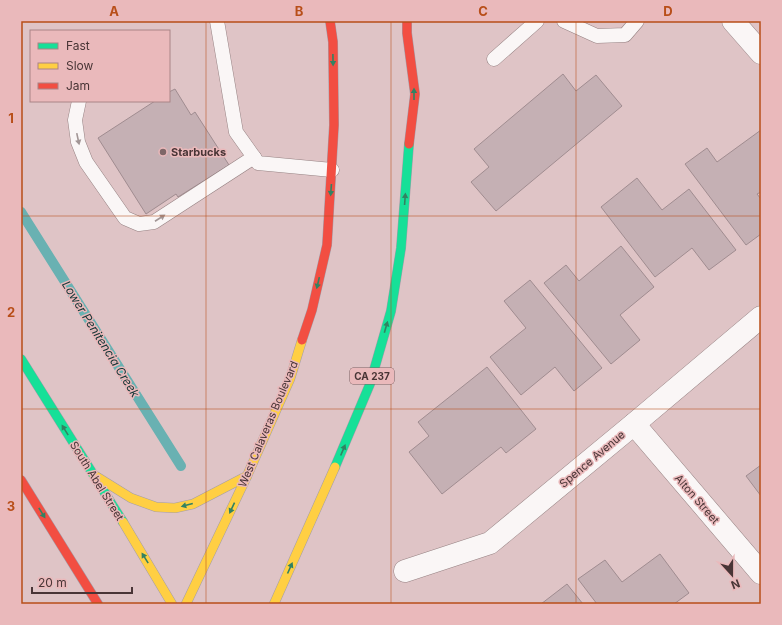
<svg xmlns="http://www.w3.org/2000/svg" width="782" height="625" font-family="Inter,sans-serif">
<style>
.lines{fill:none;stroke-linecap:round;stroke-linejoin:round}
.stream{stroke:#69b1b2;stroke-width:10}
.building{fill:#c5b0b4;stroke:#a08c90}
.lane-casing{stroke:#968283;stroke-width:15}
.street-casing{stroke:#968283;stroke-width:23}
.fast-casing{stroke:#a39da8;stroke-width:10}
.slow-casing{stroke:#a39da8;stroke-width:10}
.jam-casing{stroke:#a39da8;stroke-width:10}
.lane{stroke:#faf6f6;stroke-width:14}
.street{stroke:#faf6f6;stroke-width:22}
.fast{stroke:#16e098;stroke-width:9}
.slow{stroke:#ffcf43;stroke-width:9}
.jam{stroke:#f24e42;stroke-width:9}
.oneway{fill:#328262}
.oneway2{fill:#a29696}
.grid{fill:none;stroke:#b84e19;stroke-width:1;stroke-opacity:0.55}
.poi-dot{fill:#7e6768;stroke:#eab9bb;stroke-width:1.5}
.labels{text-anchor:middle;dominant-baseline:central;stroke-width:3;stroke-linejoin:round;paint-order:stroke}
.shield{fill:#eab9bb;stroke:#795d5e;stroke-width:1}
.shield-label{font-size:10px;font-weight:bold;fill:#493536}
.poi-label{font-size:11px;font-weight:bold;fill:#493536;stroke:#eab9bb;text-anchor:start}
.street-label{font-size:11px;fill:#493536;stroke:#eab9bb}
.water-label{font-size:12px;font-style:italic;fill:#143636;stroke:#eab9bb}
.neatline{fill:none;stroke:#b84e19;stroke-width:1.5}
.grid-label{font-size:13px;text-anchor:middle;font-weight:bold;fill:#b84e19}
</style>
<rect width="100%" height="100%" fill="#dfc4c6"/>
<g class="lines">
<polyline class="stream" points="21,212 181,466"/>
</g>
<g class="building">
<polygon points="563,74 576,91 596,75 622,106 496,211 471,182 489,167 474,149"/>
<polygon points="175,89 191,115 195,112 229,165 178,197 176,194 146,214 98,138 155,101 169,101 169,92"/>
<polygon points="761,130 761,192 757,194 761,199 761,234 746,245 685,164 707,148 717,162"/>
<polygon points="637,178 662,210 689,189 736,250 709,270 692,248 655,277 601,207"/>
<polygon points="621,246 654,287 620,315 640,340 611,364 544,283 566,265 579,281"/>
<polygon points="530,280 602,368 574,391 555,367 521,395 490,357 526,328 504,301"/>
<polygon points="487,367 536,429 506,453 501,447 442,494 409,452 429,436 418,422"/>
<polygon points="761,465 761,496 746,476"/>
<polygon points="660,554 689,593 674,604 597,604 578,579 605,560 622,582"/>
<polygon points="567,584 583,604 541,604"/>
</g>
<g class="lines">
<g class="lane-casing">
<g id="lane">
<polyline points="217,21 236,132 258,163 332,170"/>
<polyline points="564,21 597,36 625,35 637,21"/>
<polyline points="494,59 537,21"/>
<polyline points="79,101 75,120 78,142 86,162 125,218 139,224 154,222 254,157"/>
</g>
</g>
<g class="street-casing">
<g id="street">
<polyline points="733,21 761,53"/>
<polyline points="634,424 761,573"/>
<polyline points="405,571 490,543 634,424 761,317"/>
</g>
</g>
<g class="fast-casing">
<g id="fast">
<polyline points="21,359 123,522"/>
<polyline points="335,467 370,384 391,311 401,248 409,144"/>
</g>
</g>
<g class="slow-casing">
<g id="slow">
<polyline points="94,475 131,498 156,507 175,508 193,504 247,476"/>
<polyline points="123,522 172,604"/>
<polyline points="186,604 247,476 290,379 302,340"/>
<polyline points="274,604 335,467"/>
</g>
</g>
<g class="jam-casing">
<g id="jam">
<polyline points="407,21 407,33 415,94 409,144"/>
<polyline points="302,340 312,310 327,245 334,125 333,42 330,21"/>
<polyline points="21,480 98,604"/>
</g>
</g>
<use href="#lane" class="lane"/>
<use href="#street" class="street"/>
<use href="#fast" class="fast"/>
<use href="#slow" class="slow"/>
<use href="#jam" class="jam"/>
</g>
<defs><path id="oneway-solid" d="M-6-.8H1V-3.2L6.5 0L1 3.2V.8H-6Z"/></defs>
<g class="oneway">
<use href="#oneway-solid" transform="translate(333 60) rotate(89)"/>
<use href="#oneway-solid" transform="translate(414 94) rotate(-90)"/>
<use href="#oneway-solid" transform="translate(331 190) rotate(94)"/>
<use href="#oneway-solid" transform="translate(405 199) rotate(-86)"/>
<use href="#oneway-solid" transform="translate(318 283) rotate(103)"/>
<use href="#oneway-solid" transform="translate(386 327) rotate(-74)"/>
<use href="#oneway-solid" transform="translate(65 430) rotate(-122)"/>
<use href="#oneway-solid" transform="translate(343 450) rotate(-67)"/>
<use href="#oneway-solid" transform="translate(187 505) rotate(165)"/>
<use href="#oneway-solid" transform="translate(232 508) rotate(115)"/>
<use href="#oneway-solid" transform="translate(42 513) rotate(58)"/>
<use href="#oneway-solid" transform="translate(145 558) rotate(-122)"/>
<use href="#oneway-solid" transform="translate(290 568) rotate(-66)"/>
</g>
<g class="oneway2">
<use href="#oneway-solid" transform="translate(78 139) rotate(78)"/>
<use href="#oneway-solid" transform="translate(160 218) rotate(-33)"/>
</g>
<path class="grid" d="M206 21V604M391 21V604M576 21V604M21 216H761M21 409H761"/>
<circle class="poi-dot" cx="163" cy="152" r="4"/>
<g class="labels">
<rect class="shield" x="350" y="368" width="44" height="16" rx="3"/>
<g class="shield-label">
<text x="372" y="376">CA 237</text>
</g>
<g class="poi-label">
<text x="171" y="152">Starbucks</text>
</g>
<g class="street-label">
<text transform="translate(268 424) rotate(-67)">West Calaveras Boulevard</text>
<text transform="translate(592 459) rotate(-40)">Spence Avenue</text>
<text transform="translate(97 481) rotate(58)">South Abel Street</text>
<text transform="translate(697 499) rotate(49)">Alton Street</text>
</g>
<g class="water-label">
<text transform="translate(101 339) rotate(58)">Lower Penitencia Creek</text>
</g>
</g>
<rect width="782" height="625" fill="none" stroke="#eab9bb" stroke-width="44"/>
<rect x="30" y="30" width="140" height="72" fill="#eab9bb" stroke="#aa8486"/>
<rect x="38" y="43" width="20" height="6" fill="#16e098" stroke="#aa8486"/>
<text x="66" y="50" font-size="12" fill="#493536">Fast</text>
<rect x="38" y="63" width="20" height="6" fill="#ffcf43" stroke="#aa8486"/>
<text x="66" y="70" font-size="12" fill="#493536">Slow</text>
<rect x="38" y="83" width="20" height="6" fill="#f24e42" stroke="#aa8486"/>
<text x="66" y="90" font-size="12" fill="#493536">Jam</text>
<g transform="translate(732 575) rotate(159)" stroke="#eab9bb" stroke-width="3" paint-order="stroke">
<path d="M0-3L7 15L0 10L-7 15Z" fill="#493536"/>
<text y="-6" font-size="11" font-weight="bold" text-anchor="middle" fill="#493536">N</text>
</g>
<path d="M32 587v6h100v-6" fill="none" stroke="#493536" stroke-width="2"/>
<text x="38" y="587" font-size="12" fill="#493536" stroke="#eab9bb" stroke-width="3" paint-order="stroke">20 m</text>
<rect x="22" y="22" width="738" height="581" class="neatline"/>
<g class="grid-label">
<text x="114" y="16">A</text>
<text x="299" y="16">B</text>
<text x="483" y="16">C</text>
<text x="668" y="16">D</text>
<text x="11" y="123">1</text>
<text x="11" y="317">2</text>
<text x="11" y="511">3</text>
</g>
</svg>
